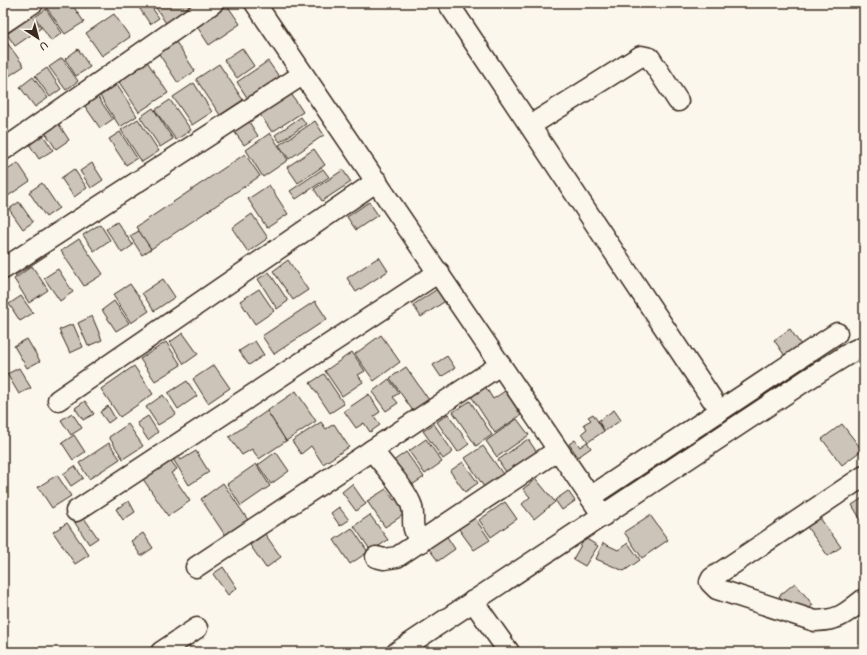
<svg xmlns="http://www.w3.org/2000/svg" width="867" height="655" font-family="'Comic Neue',sans-serif">
<style>
.building{fill:#ccc4b9;stroke:#3b2a1e}
.lines{fill:none;stroke-linecap:round;stroke-linejoin:round}
.minor-casing{stroke:#3b2a1e;stroke-width:23}
.minor{stroke:#fbf7ec;stroke-width:20}
</style>
<rect width="100%" height="100%" fill="#fbf7ec"/>
<filter id="ink" filterUnits="userSpaceOnUse"><feTurbulence type="fractalNoise" baseFrequency=".025" numOctaves="2"/><feDisplacementMap in="SourceGraphic" scale="8" xChannelSelector="R" yChannelSelector="G"/><feConvolveMatrix kernelMatrix="1 2 1 2 8 2 1 2 1" color-interpolation-filters="sRGB"/></filter>
<g filter="url(#ink)">
<g class="building">
<polygon points="46,3 71,3 84,22 65,34 44,4"/>
<polygon points="136,3 149,3 159,18 150,24"/>
<polygon points="159,3 188,3 192,8 167,25 155,6"/>
<polygon points="227,5 240,24 209,45 196,25"/>
<polygon points="46,9 62,33 51,41 35,17"/>
<polygon points="114,14 130,37 102,56 86,33"/>
<polygon points="32,16 41,28 15,46 7,34"/>
<polygon points="3,37 24,66 3,80"/>
<polygon points="176,42 195,71 178,83 159,54"/>
<polygon points="242,48 254,66 237,78 224,60"/>
<polygon points="78,49 90,67 76,76 65,59"/>
<polygon points="62,58 78,81 66,90 49,67"/>
<polygon points="146,60 168,93 139,112 117,79"/>
<polygon points="268,61 280,78 248,99 237,82"/>
<polygon points="219,64 243,100 220,115 196,79"/>
<polygon points="47,68 61,89 50,97 35,76"/>
<polygon points="33,77 48,98 35,107 20,87"/>
<polygon points="194,83 212,112 192,125 173,97"/>
<polygon points="117,85 137,116 120,127 100,96"/>
<polygon points="290,92 303,112 272,132 259,113"/>
<polygon points="95,93 113,119 100,128 82,102"/>
<polygon points="170,100 191,130 176,140 155,110"/>
<polygon points="153,108 173,139 160,147 140,117"/>
<polygon points="301,117 306,124 280,142 275,135"/>
<polygon points="138,119 159,151 142,162 121,130"/>
<polygon points="248,120 258,136 244,145 233,130"/>
<polygon points="315,121 324,135 289,159 279,145"/>
<polygon points="58,123 69,140 56,149 45,132"/>
<polygon points="41,132 53,150 39,159 27,141"/>
<polygon points="120,132 137,158 126,165 109,139"/>
<polygon points="270,133 288,160 263,177 246,150"/>
<polygon points="314,149 325,165 298,183 287,167"/>
<polygon points="245,154 260,176 151,249 136,227"/>
<polygon points="18,163 30,181 8,196 3,189 3,173"/>
<polygon points="92,163 103,180 91,188 80,171"/>
<polygon points="74,169 87,188 74,197 61,178"/>
<polygon points="323,169 329,177 296,199 290,191"/>
<polygon points="343,170 351,182 322,201 314,189"/>
<polygon points="42,183 59,208 46,217 29,192"/>
<polygon points="269,185 288,214 267,228 248,199"/>
<polygon points="19,202 33,222 23,229 9,209"/>
<polygon points="369,202 378,215 356,230 347,217"/>
<polygon points="252,214 268,238 248,252 232,228"/>
<polygon points="117,222 133,245 122,253 106,229"/>
<polygon points="100,224 110,240 94,251 83,235"/>
<polygon points="139,231 151,249 142,255 130,236"/>
<polygon points="79,239 103,274 84,286 61,251"/>
<polygon points="44,244 50,253 15,276 9,267"/>
<polygon points="379,257 388,271 356,292 347,278"/>
<polygon points="288,260 308,290 293,300 273,271"/>
<polygon points="32,266 48,290 29,303 14,279"/>
<polygon points="58,269 73,292 60,301 44,278"/>
<polygon points="269,272 288,301 277,309 258,279"/>
<polygon points="163,279 175,297 154,311 142,293"/>
<polygon points="130,284 149,311 131,323 113,295"/>
<polygon points="439,288 447,300 421,317 413,305"/>
<polygon points="259,289 274,311 255,324 240,301"/>
<polygon points="21,296 33,313 20,321 9,304"/>
<polygon points="114,301 129,323 116,331 102,310"/>
<polygon points="315,301 327,319 274,354 262,336"/>
<polygon points="92,316 102,340 88,346 78,323"/>
<polygon points="73,324 83,347 70,353 59,330"/>
<polygon points="790,329 801,345 785,356 774,340"/>
<polygon points="183,333 198,354 184,364 170,342"/>
<polygon points="381,335 400,362 374,381 355,354"/>
<polygon points="27,339 40,361 27,368 14,346"/>
<polygon points="255,341 264,355 249,365 239,351"/>
<polygon points="166,342 181,365 155,381 140,359"/>
<polygon points="352,352 365,371 358,375 363,382 342,396 325,371"/>
<polygon points="447,356 455,368 441,377 433,365"/>
<polygon points="214,365 230,388 208,403 193,379"/>
<polygon points="134,366 153,394 120,417 101,389"/>
<polygon points="406,367 429,400 413,411 390,378"/>
<polygon points="19,368 31,388 19,394 7,374"/>
<polygon points="324,374 344,404 330,413 310,383"/>
<polygon points="389,379 399,393 393,397 398,403 386,411 372,392"/>
<polygon points="187,381 197,396 178,409 168,393"/>
<polygon points="485,386 493,399 505,391 521,415 495,433 471,396"/>
<polygon points="296,391 316,421 286,441 267,411"/>
<polygon points="369,394 380,412 374,416 380,425 370,432 364,423 356,428 344,411"/>
<polygon points="163,395 176,414 158,425 146,407"/>
<polygon points="85,401 94,414 83,420 75,408"/>
<polygon points="470,401 492,435 476,446 453,412"/>
<polygon points="108,406 115,418 108,423 100,412"/>
<polygon points="614,410 621,420 605,431 598,421"/>
<polygon points="267,411 286,441 259,459 252,449 242,455 229,437"/>
<polygon points="72,413 82,428 71,435 61,420"/>
<polygon points="448,414 469,444 458,452 437,422"/>
<polygon points="593,414 604,431 588,442 582,433 587,429 584,424 591,420 588,417"/>
<polygon points="148,416 158,432 148,440 137,423"/>
<polygon points="517,419 529,435 497,457 486,441"/>
<polygon points="321,422 326,429 334,424 349,447 323,464 311,446 301,454 292,441"/>
<polygon points="128,424 143,446 123,459 109,437"/>
<polygon points="434,424 453,452 443,459 423,431"/>
<polygon points="842,424 862,450 842,465 822,439"/>
<polygon points="74,435 85,452 73,460 62,443"/>
<polygon points="426,439 442,462 425,474 409,451"/>
<polygon points="528,439 538,454 508,475 498,460"/>
<polygon points="575,440 580,447 587,442 591,448 578,457 569,444"/>
<polygon points="109,443 120,459 89,479 79,463"/>
<polygon points="483,446 505,477 486,490 465,458"/>
<polygon points="196,451 209,472 189,485 173,459 178,456 181,460"/>
<polygon points="276,452 289,471 271,484 258,465"/>
<polygon points="406,452 424,477 406,489 389,464"/>
<polygon points="171,461 177,469 171,473 190,501 168,516 143,479"/>
<polygon points="463,462 478,483 465,492 450,471"/>
<polygon points="256,464 270,486 241,506 227,484"/>
<polygon points="75,466 83,478 71,486 63,474"/>
<polygon points="57,475 71,496 52,508 38,487"/>
<polygon points="536,479 555,502 534,519 522,504 530,497 523,489"/>
<polygon points="223,483 248,520 225,535 201,499"/>
<polygon points="352,484 366,504 356,511 342,492"/>
<polygon points="386,489 394,500 399,497 409,511 385,527 367,501"/>
<polygon points="568,491 575,501 562,510 555,500"/>
<polygon points="864,497 864,525 852,505"/>
<polygon points="129,501 135,512 123,520 116,509"/>
<polygon points="505,502 517,519 491,537 479,520"/>
<polygon points="339,507 349,520 340,526 331,513"/>
<polygon points="370,515 388,540 371,551 354,526"/>
<polygon points="650,515 668,540 642,558 624,532"/>
<polygon points="474,517 490,540 474,550 458,528"/>
<polygon points="84,518 98,538 89,544 75,523"/>
<polygon points="820,518 841,547 828,556 807,527"/>
<polygon points="67,523 89,555 75,564 53,532"/>
<polygon points="352,528 368,552 350,564 334,540"/>
<polygon points="444,532 455,549 438,561 426,545"/>
<polygon points="143,533 153,548 141,556 131,541"/>
<polygon points="265,534 281,557 266,568 250,545"/>
<polygon points="585,538 598,546 585,566 573,559"/>
<polygon points="603,543 618,550 628,543 640,560 624,571 596,559"/>
<polygon points="223,567 237,588 228,595 213,574"/>
<polygon points="795,583 813,605 801,615 788,607 779,596"/>
</g>
<g class="lines">
<g class="minor-casing">
<g id="minor">
<polyline points="255,3 603,516"/>
<polyline points="448,3 712,399"/>
<polyline points="3,23 33,3"/>
<polyline points="531,125 641,56 650,58 678,101"/>
<polyline points="3,150 213,3"/>
<polyline points="3,269 302,75"/>
<polyline points="58,400 377,181"/>
<path d="M372 450C384 466 404 487 411 504 417 519 407 523 421 542"/>
<path d="M864 476 712 578 710 582 717 589 815 621C840 620 845 614 864 599"/>
<polyline points="590,497 837,333"/>
<polyline points="76,511 439,272"/>
<polyline points="376,557 384,559 397,557 558,450"/>
<polyline points="196,567 500,365"/>
<polyline points="473,601 509,652"/>
<polyline points="161,652 197,628"/>
<polyline points="397,652 805,381 853,351 864,346"/>
</g>
</g>
<use href="#minor" class="minor"/>
</g>
</g>
<rect width="867" height="655" fill="none" stroke="#fbf7ec" stroke-width="16"/>
<rect x="8" y="8" width="851" height="639" fill="none" stroke="#3b2a1e" stroke-width="1.5" filter="url(#ink)"/>
<g transform="translate(38 38) rotate(144)" stroke="#fbf7ec" stroke-width="3" paint-order="stroke">
<path d="M0-3L7 15L0 10L-7 15Z" fill="#3b2a1e"/>
<text y="-6" font-size="11" font-weight="bold" text-anchor="middle" fill="#3b2a1e">U</text>
</g>
</svg>
